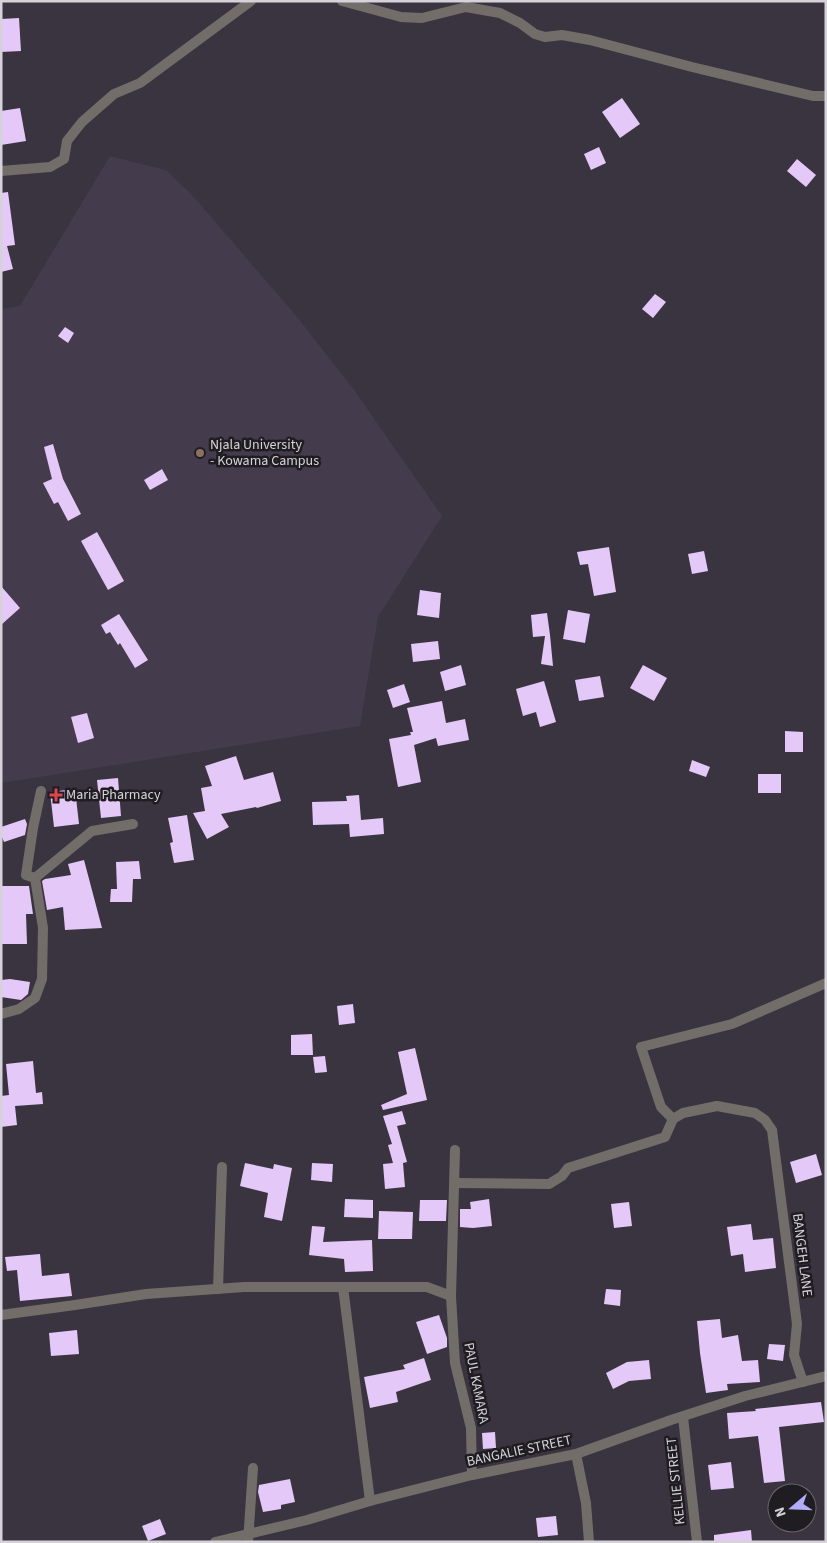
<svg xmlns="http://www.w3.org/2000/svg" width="827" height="1543" font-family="'Source Sans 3',sans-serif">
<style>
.built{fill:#443b4d}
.building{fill:#e4c8f7}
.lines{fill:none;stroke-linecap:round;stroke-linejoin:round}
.minor{stroke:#726d68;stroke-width:10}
.education-dot{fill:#8d6e63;stroke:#1f1d22;stroke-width:2}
.health-dot{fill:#e0444e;stroke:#1f1d22;stroke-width:2}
.labels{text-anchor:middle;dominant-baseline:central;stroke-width:5;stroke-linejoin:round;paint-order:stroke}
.poi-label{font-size:14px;fill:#d6d2da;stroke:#1f1d22;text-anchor:start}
.street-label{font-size:14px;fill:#d6d2da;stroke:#1f1d22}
</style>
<rect width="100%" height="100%" fill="#3a3440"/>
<polygon class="built" points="110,156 166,170 192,195 298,318 354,390 442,516 378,617 360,726 1,783 1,309 20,306"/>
<g class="building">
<polygon points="19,18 21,51 1,52 1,19"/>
<polygon points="622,98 640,124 620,138 602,112"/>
<polygon points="20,108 26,141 1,145 1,111"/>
<polygon points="599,147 606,163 591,170 584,154"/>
<polygon points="797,159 816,175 806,187 787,171"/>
<polygon points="8,192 15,245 7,246 13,269 1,272 1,193"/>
<polygon points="655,294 666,302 653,318 642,309"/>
<polygon points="65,327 74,333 68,343 58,336"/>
<polygon points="53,444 63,479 81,514 68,521 58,502 54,504 43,483 52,479 44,447"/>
<polygon points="162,469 168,480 150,490 144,480"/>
<polygon points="97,532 124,581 108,590 81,541"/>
<polygon points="609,547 616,592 594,596 588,564 580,565 577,552"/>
<polygon points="704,551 708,571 692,574 688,554"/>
<polygon points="1,586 20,608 1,625"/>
<polygon points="420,590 441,593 439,618 417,615"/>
<polygon points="568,610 590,614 585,643 563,639"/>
<polygon points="547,613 550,635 553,666 541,664 545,636 533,637 531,615"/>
<polygon points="119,614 148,660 135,668 120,643 118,645 110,632 106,634 101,625"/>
<polygon points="438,641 440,659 413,662 411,644"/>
<polygon points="461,665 466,685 445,691 440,672"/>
<polygon points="643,665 667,678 654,701 630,688"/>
<polygon points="600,676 604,697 579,701 575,680"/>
<polygon points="544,681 556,722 540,727 536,712 523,716 516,689"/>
<polygon points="404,684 410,702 393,708 387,690"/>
<polygon points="442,701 446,723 465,719 469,740 438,746 436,738 414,745 421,782 398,787 389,739 411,735 410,732 413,732 407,708"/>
<polygon points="87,713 94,738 78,743 71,717"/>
<polygon points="785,731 803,732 803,752 785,752"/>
<polygon points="236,756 244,780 273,772 281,801 257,808 256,807 221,814 229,827 207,839 193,813 205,811 201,788 212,786 205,766"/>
<polygon points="692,760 710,767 706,777 689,771"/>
<rect x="758" y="774" width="23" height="19"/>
<polygon points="118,778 121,816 101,818 97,780"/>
<polygon points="75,789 79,824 54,827 50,792"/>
<polygon points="359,795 361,820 383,818 384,834 350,837 349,824 313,825 312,802 347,801 346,796"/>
<polygon points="187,815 194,860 174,863 170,843 173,842 168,818"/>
<polygon points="25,819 27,824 25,835 4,842 1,835 1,827"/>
<polygon points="84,860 102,928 65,930 63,907 47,910 42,881 45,879 71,875 68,864"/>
<polygon points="139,861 141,879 133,879 132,902 110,902 111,889 117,889 116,862"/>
<polygon points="1,886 29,886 33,914 26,914 27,944 1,944"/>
<polygon points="10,979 30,982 28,994 21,1000 1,997 1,980"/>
<polygon points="353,1004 355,1023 339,1025 337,1006"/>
<polygon points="312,1034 313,1055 291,1055 291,1035"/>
<polygon points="415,1048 427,1100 383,1110 381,1105 407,1094 398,1052"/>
<polygon points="325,1056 327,1072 315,1073 313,1057"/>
<polygon points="33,1061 36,1093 42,1092 43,1104 15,1106 17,1125 1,1127 1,1096 9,1095 6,1064"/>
<polygon points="402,1111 406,1124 397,1126 407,1162 403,1163 405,1187 385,1189 383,1164 393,1163 388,1145 392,1144 383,1116"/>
<polygon points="816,1154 822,1175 796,1183 790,1162"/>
<polygon points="245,1163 273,1169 274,1164 292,1168 282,1221 264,1217 268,1193 240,1186"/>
<polygon points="312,1163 333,1164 332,1182 311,1180"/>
<polygon points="345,1199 373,1200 373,1218 344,1217"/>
<polygon points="489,1199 492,1226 473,1228 460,1227 460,1209 471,1209 470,1202"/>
<polygon points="420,1200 447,1200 446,1221 419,1221"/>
<polygon points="629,1202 632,1226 614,1228 611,1204"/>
<polygon points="379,1211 413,1212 412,1239 378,1239"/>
<polygon points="751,1224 753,1240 773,1238 776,1268 745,1272 743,1254 731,1256 727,1227"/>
<polygon points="312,1226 325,1227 323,1242 372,1240 373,1271 345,1272 344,1259 309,1255"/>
<polygon points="40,1254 42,1276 69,1273 72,1296 20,1301 17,1270 7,1271 5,1257"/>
<polygon points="606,1289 621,1290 620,1306 604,1304"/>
<polygon points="439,1315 447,1338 447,1347 427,1354 416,1322"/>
<polygon points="720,1319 722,1338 738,1335 742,1361 758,1360 760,1382 727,1384 728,1390 706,1393 700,1353 697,1321"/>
<polygon points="77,1330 79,1354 51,1356 49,1333"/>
<polygon points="769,1344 785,1345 783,1361 767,1359"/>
<polygon points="424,1358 431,1380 396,1392 398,1402 370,1408 364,1377 405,1369 403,1365"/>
<polygon points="649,1360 651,1379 629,1381 613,1389 606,1373 627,1362"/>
<polygon points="821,1402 824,1422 779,1427 785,1481 764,1483 758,1436 729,1439 727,1413 756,1411 755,1409"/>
<polygon points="495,1432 496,1448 483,1449 482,1433"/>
<polygon points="731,1462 734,1488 711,1490 708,1465"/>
<polygon points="290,1479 295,1502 281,1505 281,1509 263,1512 258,1492 259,1485"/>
<polygon points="556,1516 558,1535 538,1537 536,1518"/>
<polygon points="160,1519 166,1534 148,1541 142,1526"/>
<polygon points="751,1530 752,1542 714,1542 714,1535"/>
</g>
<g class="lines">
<g class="minor">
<polyline points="342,1 401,17 422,18 466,7 500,13 520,23 535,34 545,37 562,35 590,40 692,67 813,96 826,96"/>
<polyline points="1,171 50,167 64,159 67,141 82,122 114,94 140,83 251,1"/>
<polyline points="35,878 92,831 133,824"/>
<polyline points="1,1014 19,1009 35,998 42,979 43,928 35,878 26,875 33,828 41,791"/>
<polyline points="673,1119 661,1107 641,1047 732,1024 826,983"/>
<polyline points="455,1150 451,1296 455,1363 471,1428 472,1475"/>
<polyline points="455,1183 549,1184 562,1176 568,1168 665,1137 673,1119 683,1113 717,1106 755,1113 765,1120 772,1130 797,1324 794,1355 803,1382"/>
<polyline points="343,1287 370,1501"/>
<polyline points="218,1289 222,1167"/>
<polyline points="1,1315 75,1305 146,1294 244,1287 427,1287 451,1296"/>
<polyline points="683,1417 697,1542"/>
<polyline points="576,1454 586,1503 589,1542"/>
<polyline points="215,1542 307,1520 370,1501 472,1475 576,1454 671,1420 745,1396 826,1376"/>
<polyline points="248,1542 253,1468"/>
</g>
</g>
<circle class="education-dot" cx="200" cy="453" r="5"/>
<path class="health-dot" d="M53.5 787.5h5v5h5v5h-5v5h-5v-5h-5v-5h5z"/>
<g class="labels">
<g class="poi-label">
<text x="210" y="445">Njala University<tspan x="210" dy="16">- Kowama Campus</tspan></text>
<text x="66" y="795">Maria Pharmacy</text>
</g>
<g class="street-label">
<text transform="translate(802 1255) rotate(83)">BANGEH LANE</text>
<text transform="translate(476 1383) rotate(79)">PAUL KAMARA</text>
<text transform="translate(519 1451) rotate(-12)">BANGALIE STREET</text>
<text transform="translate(676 1481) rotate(-96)">KELLIE STREET</text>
</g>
</g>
<rect width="827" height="1543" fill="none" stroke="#d6d2da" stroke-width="5"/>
<g transform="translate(792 1508) rotate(251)"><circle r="24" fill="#1f1d22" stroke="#68656c"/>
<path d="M0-4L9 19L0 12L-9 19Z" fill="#b2adf9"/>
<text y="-8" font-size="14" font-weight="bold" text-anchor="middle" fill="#d6d2da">N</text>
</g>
</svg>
